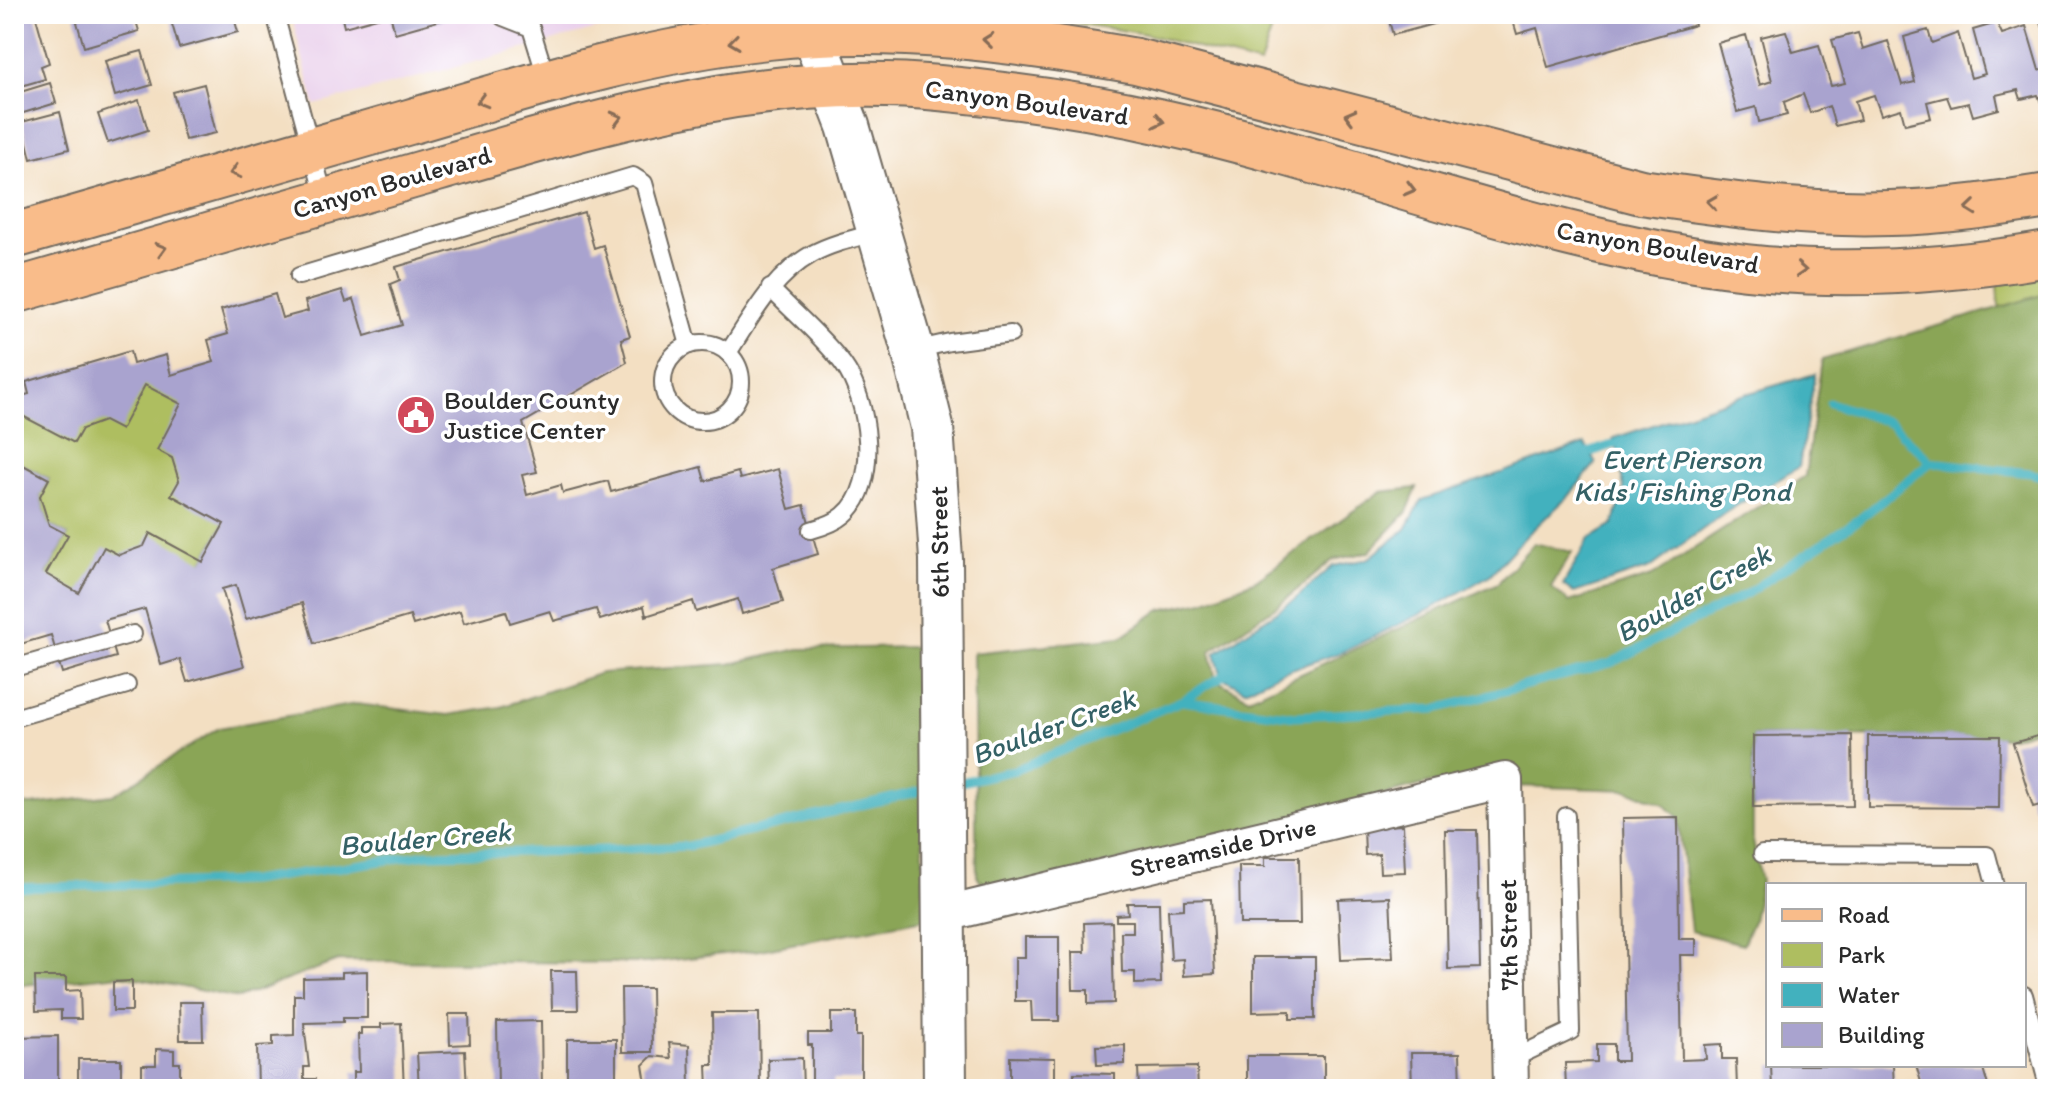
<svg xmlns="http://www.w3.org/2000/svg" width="2062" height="1103" font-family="Itim,sans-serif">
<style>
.built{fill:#ead1ec}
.green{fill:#aebe60;stroke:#6c7446;stroke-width:2}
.forest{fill:#8aa556;stroke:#5a6840;stroke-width:2}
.water{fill:#42b1be;stroke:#366e74;stroke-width:2}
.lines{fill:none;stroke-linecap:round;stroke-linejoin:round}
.stream{stroke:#42b1be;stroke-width:9}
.building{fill:#a9a3cf}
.service-casing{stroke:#716a60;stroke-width:20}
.minor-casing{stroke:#716a60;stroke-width:38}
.tertiary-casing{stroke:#716a60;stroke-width:46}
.primary-casing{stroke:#716a60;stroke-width:48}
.service{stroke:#fff;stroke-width:16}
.minor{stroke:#fff;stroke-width:34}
.tertiary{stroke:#fff;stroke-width:42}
.primary{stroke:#f9bc8a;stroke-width:44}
.oneway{stroke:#886c56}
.labels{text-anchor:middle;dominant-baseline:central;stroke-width:7;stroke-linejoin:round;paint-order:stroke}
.street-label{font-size:26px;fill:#2b2b2b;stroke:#fff}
.poi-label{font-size:26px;fill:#2b2b2b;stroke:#fff;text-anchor:start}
.water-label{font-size:28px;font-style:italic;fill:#346166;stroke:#fff}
</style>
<rect width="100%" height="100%" fill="#fff"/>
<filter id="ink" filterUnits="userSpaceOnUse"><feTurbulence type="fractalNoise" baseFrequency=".0125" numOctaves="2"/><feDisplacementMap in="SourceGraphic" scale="16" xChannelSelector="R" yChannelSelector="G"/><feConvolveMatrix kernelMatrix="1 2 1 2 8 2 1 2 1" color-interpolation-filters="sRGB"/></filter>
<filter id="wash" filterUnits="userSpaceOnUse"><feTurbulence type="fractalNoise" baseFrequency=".006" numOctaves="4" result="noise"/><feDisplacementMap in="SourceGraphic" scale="32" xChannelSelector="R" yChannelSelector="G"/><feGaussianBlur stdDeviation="1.8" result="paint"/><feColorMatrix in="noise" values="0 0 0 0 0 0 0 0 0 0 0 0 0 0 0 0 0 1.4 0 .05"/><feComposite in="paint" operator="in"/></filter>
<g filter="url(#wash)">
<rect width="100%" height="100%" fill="#f3dfc2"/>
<polygon class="built" points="291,14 652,14 315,105"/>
<g class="green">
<polygon points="1015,14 1277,14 1260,65 1146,34"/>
<polygon points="2048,272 2048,424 2001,357 1998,280"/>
<polygon points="132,371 190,402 224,524 196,575 82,608 40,586 68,535 49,525 40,496 49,479 14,460 14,423 25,402"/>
</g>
<g class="forest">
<polygon points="2048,293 2048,726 2012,737 1753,736 1753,841 1761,881 1753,921 1743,944 1691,931 1678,817 1664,804 1628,790 1430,783 989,893 977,876 973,653 1121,637 1160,610 1204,601 1256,580 1380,492 1417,488 1407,512 1369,552 1333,560 1280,604 1210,651 1216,680 1249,698 1498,583 1534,543 1572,552 1551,587 1569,602 1652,576 1805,476 1822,360"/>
<polygon points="920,647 924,919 760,950 645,963 338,961 238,998 121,975 14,986 14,804 32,805 113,795 219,728 356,704 448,715 501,707 601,673 729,664 799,649"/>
</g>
<g class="water">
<polygon points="1815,374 1799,467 1725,513 1650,568 1574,593 1563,585 1588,540 1613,525 1624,489 1617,449 1609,445 1614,438 1746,394"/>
<polygon points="1585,444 1596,463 1569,496 1527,535 1490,575 1431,609 1342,652 1277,674 1245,690 1222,677 1215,653 1294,600 1333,566 1368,559 1406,529 1422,500"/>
</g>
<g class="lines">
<g class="stream">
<polyline points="1830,403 1890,423 1931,462"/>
<polyline points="1579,456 1618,443"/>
<polyline points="1181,701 1229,672"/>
<polyline points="952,784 1015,770 1181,701 1295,716 1436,709 1611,663 1746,594 1858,520 1931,462 2030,473 2048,478"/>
<polyline points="14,888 250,881 427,854 581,851 688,846 934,788"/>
</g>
</g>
<g id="blocks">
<g class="building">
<polygon points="14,14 35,14 49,63 41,66 45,79 14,88 14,35 19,34"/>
<polygon points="79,14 134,14 139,31 84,47 75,15"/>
<polygon points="169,14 233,14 238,32 179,48"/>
<polygon points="341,14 388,14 388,15 344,27"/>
<polygon points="390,14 451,14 452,17 395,33"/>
<polygon points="1387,14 1466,14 1466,15 1393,35"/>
<polygon points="1511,14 1692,14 1695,25 1548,67 1537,28 1517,34"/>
<polygon points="2048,20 2048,40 2047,40 2041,22"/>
<polygon points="1997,23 2002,34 2026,26 2039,70 2048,67 2048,106 2043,108 2038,95 2021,99 2018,90 1996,95 1999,109 1973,116 1969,103 1951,107 1947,97 1927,102 1931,118 1905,124 1901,109 1881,115 1874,95 1855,101 1860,120 1835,126 1829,106 1810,113 1803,94 1784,102 1787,115 1759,122 1756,107 1737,112 1718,43 1746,35 1760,85 1772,81 1761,37 1786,31 1793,52 1819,45 1831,86 1845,83 1832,40 1858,33 1863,49 1888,41 1902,85 1915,82 1904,37 1928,30 1932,43 1958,33 1971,78 1985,74 1973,30"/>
<polygon points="142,51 152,85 115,96 105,61"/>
<polygon points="50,83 56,103 20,114 14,94"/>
<polygon points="204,84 216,133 185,140 173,92"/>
<polygon points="139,100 148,130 108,143 98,114"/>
<polygon points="60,112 69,149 31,159 22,122"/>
<polygon points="584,212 594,248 603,245 630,336 621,339 627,362 523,423 537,472 522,475 527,495 561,485 563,493 608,481 611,492 701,467 705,481 738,472 740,479 778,469 789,509 804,505 818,554 773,568 783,602 742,614 738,599 696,612 693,601 646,616 644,606 600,620 596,609 554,621 550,611 510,623 506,611 464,623 460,611 413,625 410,616 314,644 302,603 246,619 236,585 222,589 244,666 187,682 180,659 161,665 145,609 105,620 116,657 62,673 51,635 14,646 14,460 49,479 40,496 49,525 68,535 46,574 79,593 104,547 119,555 144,546 150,533 203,562 224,524 171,495 179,481 172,458 157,450 181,404 145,385 121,430 104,421 82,429 74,443 19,414 14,423 14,398 29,394 26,382 130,351 133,364 166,355 171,375 214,362 208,340 228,334 221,310 275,294 282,318 308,311 305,301 342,290 346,302 354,299 365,336 402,325 390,284 400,280 396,267"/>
<polygon points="2048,733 2048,803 2033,807 2013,743"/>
<polygon points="1852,735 1853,806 1753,807 1753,736"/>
<polygon points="1868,736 2000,736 1999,808 1868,807"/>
<polygon points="1678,817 1679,939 1696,939 1696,955 1680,955 1682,1060 1706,1059 1705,1045 1722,1044 1722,1059 1736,1059 1737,1089 1566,1089 1565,1063 1597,1062 1597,1044 1614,1044 1614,1061 1627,1061 1623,818"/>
<polygon points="1403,825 1405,872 1380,873 1379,854 1365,855 1364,827"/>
<polygon points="1445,830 1477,830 1480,968 1448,969"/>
<polygon points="1265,857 1299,857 1300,924 1240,924 1239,866 1265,866"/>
<polygon points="1390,897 1393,958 1341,960 1338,899"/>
<polygon points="1211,899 1215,974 1184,976 1183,959 1171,960 1168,910 1184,909 1184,900"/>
<polygon points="1127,903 1159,903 1161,983 1135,984 1135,972 1122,972 1121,932 1133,932 1133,921 1116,921 1116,915 1128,914"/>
<polygon points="1112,922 1114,1003 1088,1004 1088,990 1073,990 1072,952 1085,952 1084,923"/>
<polygon points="1025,937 1059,937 1059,1021 1032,1021 1031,1001 1015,1001 1015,957 1025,957"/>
<polygon points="1253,957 1315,957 1315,1019 1290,1019 1290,1011 1253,1012"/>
<polygon points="367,971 367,1018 343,1018 343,1022 304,1023 309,1067 304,1067 304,1079 315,1079 316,1089 258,1089 257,1046 273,1045 273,1036 294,1035 294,995 303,995 303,978 342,977 342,972"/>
<polygon points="551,971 577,971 578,1010 552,1010"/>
<polygon points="35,977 66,977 66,991 80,990 81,1019 61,1019 61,1010 36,1011"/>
<polygon points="132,981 132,1011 113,1011 113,982"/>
<polygon points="621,988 651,988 652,1052 622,1052"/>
<polygon points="179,1002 202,1002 203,1040 180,1040"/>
<polygon points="712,1013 759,1013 760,1089 708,1089 707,1065 713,1065"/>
<polygon points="831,1013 856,1013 856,1036 861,1036 861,1080 833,1080 834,1085 812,1085 812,1045 808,1045 808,1033 831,1033"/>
<polygon points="449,1014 469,1014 470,1044 450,1045"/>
<polygon points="541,1021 542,1089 498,1089 497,1022"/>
<polygon points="401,1023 404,1089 353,1089 353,1072 359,1072 358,1034 361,1034 361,1028 381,1028 381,1024"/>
<polygon points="58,1036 58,1089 14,1089 14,1037"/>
<polygon points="570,1039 616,1039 616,1077 610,1079 611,1089 575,1089 574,1082 567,1082 567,1041"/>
<polygon points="669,1043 689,1045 690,1089 647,1089 643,1065 652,1056 671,1058"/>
<polygon points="1125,1045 1125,1064 1097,1065 1096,1046"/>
<polygon points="156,1049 174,1050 174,1063 180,1063 180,1089 142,1089 142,1065 156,1065"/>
<polygon points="465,1051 467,1089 419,1089 417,1053"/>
<polygon points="1411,1053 1460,1053 1461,1089 1412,1089"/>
<rect x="1247" y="1056" width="77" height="33"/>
<polygon points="1010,1057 1055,1058 1055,1089 1010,1089"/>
<polygon points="802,1058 803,1089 769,1089 768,1059"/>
<rect x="78" y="1059" width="43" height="30"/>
<polygon points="1771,1065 1893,1065 1894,1089 1772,1089"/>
<polygon points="1916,1065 1982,1065 1989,1089 1923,1089"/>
<polygon points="1197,1067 1198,1089 1139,1089 1138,1068"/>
<polygon points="1074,1073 1115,1074 1115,1089 1074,1089"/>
</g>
</g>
</g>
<g filter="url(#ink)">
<use href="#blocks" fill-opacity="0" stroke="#716a60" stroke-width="2"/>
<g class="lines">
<g class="service-casing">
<g id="service">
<polyline points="275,14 325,200"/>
<polyline points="502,14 503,17 531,28 547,80"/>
<polyline points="1729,14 1731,14"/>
<polyline points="299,276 633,176 644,183 689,345"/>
<path d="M770 288C794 313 823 337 843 364 869 399 881 484 844 515 835 523 822 527 811 530"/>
<circle cx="702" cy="382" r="39"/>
<polyline points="914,350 950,342 1011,334"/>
<path d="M728 353C752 316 773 276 812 254 832 243 856 238 878 232"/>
<polyline points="14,668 133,634"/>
<polyline points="14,718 127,685"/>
<polyline points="1762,854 1987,855 1995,885"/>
<polyline points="2024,995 2048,1086"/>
<polyline points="1510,1060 1571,1031 1566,816"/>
</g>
</g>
<g class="minor-casing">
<polyline id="minor" points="942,915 1505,780 1511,1089"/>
</g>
<g class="tertiary-casing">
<polyline id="tertiary" points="805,14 848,126 913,350 932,427 941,559 945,1089"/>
</g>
<g class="primary-casing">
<g id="primary">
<path d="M14 236C146 198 278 160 409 122 528 87 645 50 768 37 890 23 1016 40 1136 61L1641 192C1724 204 1807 216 1890 213 1944 212 1996 204 2048 196"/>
<path d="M14 291C155 251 296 209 437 169 604 121 762 71 939 88 1015 95 1092 106 1167 123 1360 166 1548 244 1746 267 1846 278 1949 271 2048 254"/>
</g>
</g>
<use href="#service" class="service"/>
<use href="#minor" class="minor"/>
<use href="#tertiary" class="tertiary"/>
<use href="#primary" class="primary"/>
</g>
<defs><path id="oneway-chevron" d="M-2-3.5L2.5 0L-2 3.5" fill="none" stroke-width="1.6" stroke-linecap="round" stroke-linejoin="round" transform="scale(2)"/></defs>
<g class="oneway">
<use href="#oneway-chevron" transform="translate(988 40) rotate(-174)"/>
<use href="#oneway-chevron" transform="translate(734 42) rotate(172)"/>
<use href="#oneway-chevron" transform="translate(482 101) rotate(164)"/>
<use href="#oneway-chevron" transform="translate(1350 116) rotate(-165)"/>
<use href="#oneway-chevron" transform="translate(617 118) rotate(-15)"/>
<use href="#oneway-chevron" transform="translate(1159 121) rotate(12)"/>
<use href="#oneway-chevron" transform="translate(235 172) rotate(164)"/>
<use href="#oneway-chevron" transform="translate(1410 189) rotate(15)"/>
<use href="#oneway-chevron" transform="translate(1712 202) rotate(-172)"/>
<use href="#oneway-chevron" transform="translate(1971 208) rotate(174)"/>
<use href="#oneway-chevron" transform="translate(161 249) rotate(-16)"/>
<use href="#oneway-chevron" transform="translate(1801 270) rotate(4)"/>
</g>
</g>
<defs>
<g id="civic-disc" transform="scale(2)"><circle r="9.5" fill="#d1495b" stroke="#fff"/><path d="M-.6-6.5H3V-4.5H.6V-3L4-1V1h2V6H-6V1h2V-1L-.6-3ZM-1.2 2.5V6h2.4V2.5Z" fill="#fff"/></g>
</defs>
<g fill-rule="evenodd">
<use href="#civic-disc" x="416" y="415"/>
</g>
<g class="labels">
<g class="street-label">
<text transform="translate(1027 102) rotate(8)">Canyon Boulevard</text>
<text transform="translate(392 182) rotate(-16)">Canyon Boulevard</text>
<text transform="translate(1658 247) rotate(10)">Canyon Boulevard</text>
<text transform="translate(939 542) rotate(-91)">6th Street</text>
<text transform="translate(1223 847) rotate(-13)">Streamside Drive</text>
<text transform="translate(1508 935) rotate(-91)">7th Street</text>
</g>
<g class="poi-label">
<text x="444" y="400">Boulder County<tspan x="444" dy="30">Justice Center</tspan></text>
</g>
<g class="water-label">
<text x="1682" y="459">Evert Pierson<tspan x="1682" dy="32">Kids' Fishing Pond</tspan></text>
<text transform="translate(1693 593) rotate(-29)">Boulder Creek</text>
<text transform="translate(1053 726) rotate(-20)">Boulder Creek</text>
<text transform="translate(425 838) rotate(-5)">Boulder Creek</text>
</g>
</g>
<rect width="2062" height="1103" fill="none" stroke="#fff" stroke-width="48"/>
<rect x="1766" y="883" width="260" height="184" fill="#ffffff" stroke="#aaaaaa" stroke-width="2"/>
<rect x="1782" y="909" width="40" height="12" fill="#f9bc8a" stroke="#aaaaaa" stroke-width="2"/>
<text x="1838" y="923" font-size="24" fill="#2b2b2b">Road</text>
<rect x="1782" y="943" width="40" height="24" fill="#aebe60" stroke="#aaaaaa" stroke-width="2"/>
<text x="1838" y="963" font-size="24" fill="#2b2b2b">Park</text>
<rect x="1782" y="983" width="40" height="24" fill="#42b1be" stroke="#aaaaaa" stroke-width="2"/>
<text x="1838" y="1003" font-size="24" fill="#2b2b2b">Water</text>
<rect x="1782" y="1023" width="40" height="24" fill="#a9a3cf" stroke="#aaaaaa" stroke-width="2"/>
<text x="1838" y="1043" font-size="24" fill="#2b2b2b">Building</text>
</svg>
